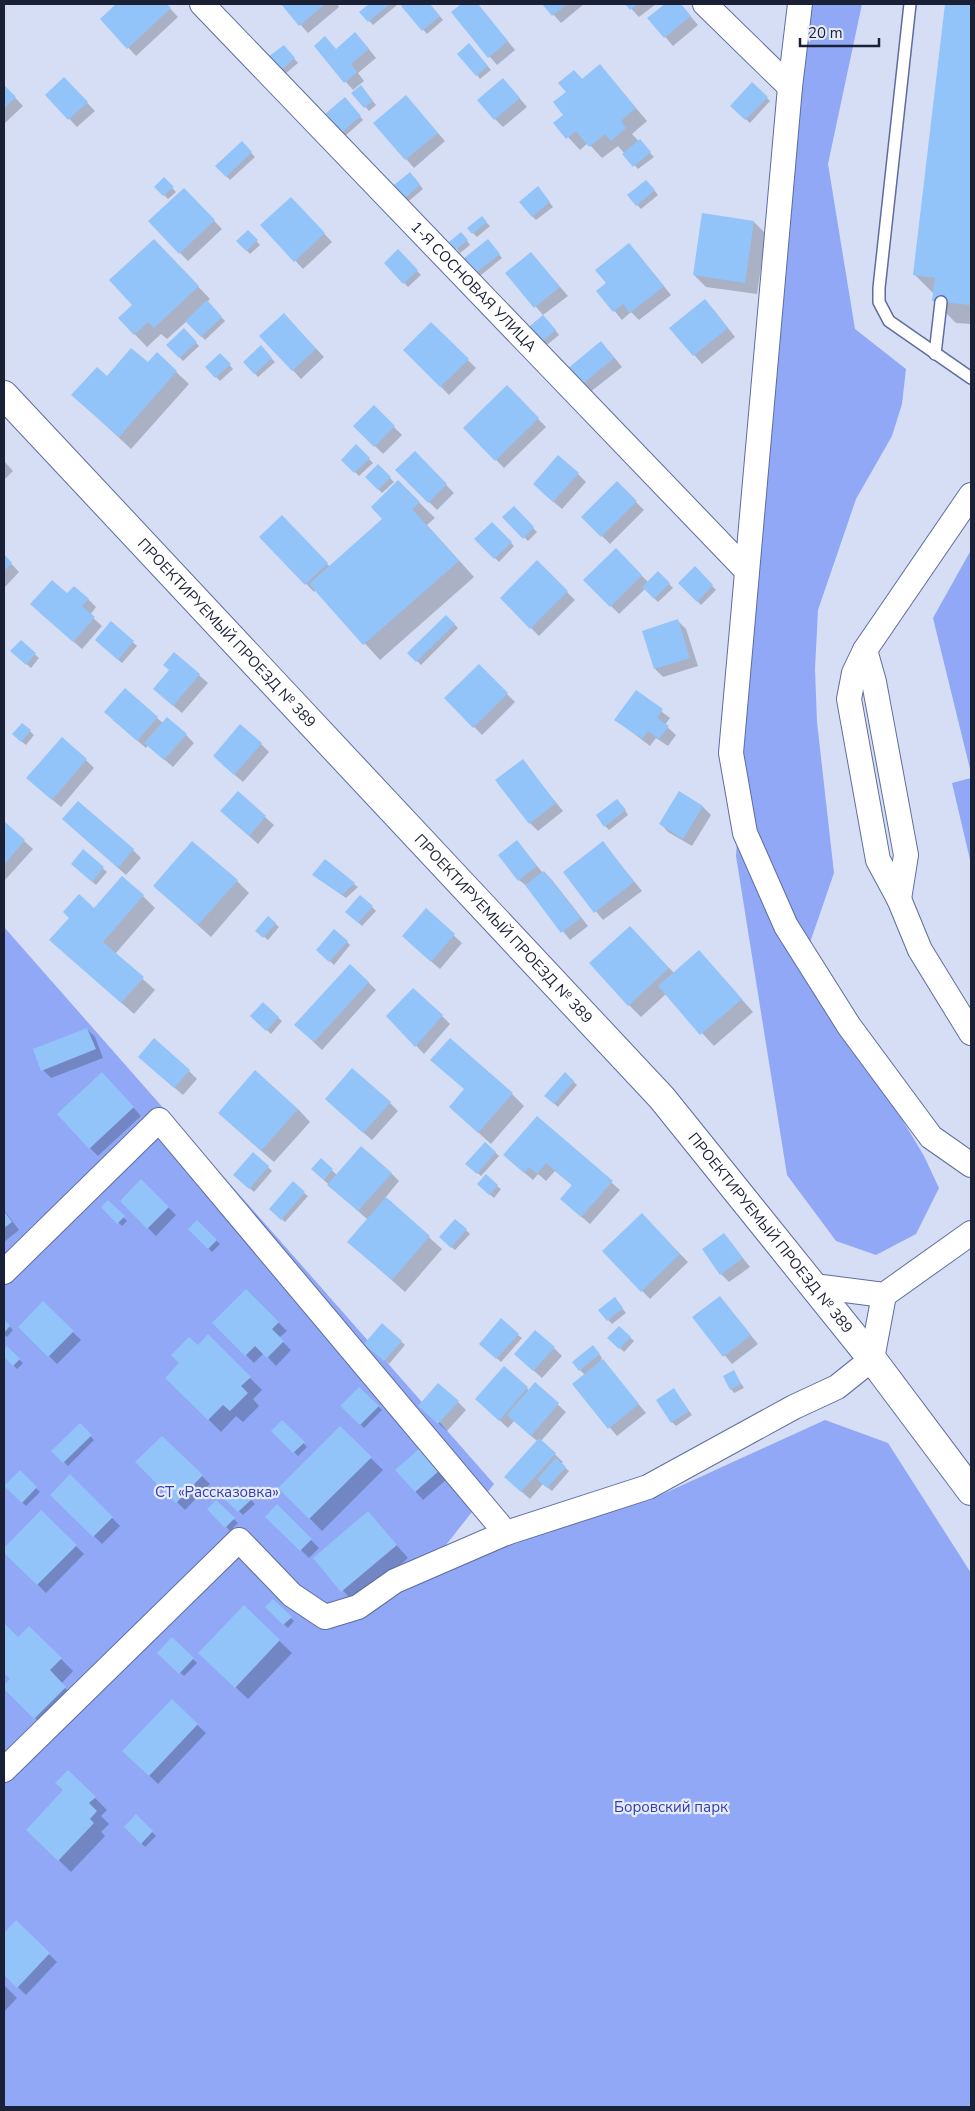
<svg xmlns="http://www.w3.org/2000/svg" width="975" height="2111" font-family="'Nunito Sans',sans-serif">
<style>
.green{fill:#90a8f6}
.shadow{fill:#0003}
.building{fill:#92c4fa}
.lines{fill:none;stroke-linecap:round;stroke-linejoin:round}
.lane-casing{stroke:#5e6da0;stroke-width:14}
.street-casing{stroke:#5e6da0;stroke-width:26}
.secondary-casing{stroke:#5e6da0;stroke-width:30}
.lane{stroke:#fff;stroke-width:11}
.street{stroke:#fff;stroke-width:24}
.secondary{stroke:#fff;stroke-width:28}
.labels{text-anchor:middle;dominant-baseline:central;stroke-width:4.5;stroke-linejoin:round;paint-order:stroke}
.street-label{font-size:15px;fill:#1a2035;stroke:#e7ebf7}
.park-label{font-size:15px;fill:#2f3fb5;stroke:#e7ebf7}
</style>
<rect width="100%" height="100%" fill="#d6def5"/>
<g class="green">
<polygon points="800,4 862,4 828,164 855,329 906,369 902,404 892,436 856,499 818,610 815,669 817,722 834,873 805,957 924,1156 939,1188 916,1234 876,1255 836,1241 787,1175 736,856 786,121"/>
<polygon points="971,550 971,773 933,618"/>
<polygon points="971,778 971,864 952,783"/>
<polygon points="4,927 494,1484 416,1583 464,1557 652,1499 825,1420 888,1443 971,1573 971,2107 4,2107"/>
</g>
<g class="shadow">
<polygon points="118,4 166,4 178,17 136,56 102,19"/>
<polygon points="282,4 337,4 339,7 308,33"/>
<polygon points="371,4 396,4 397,5 373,25 361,12"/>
<polygon points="405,4 429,4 443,20 427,34 403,6"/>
<polygon points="463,4 477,4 515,50 497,65 452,13"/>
<polygon points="544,4 584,4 561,23"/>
<polygon points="627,4 656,4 639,17"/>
<polygon points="667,4 680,4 698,25 673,46 649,18"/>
<polygon points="946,4 971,4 971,324 956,323 934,301 934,294 915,275"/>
<polygon points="363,42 376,58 358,73 364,81 353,90 315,46 336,50"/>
<polygon points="473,49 491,70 480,79 477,75"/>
<polygon points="287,50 298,63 285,74 270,57"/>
<polygon points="600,66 647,121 632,134 654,157 638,169 618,146 602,158 588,143 580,150 555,123 565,115 568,92 574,71 583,80"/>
<polygon points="752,84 770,101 750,123 732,106"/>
<polygon points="4,86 23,106 4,124"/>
<polygon points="72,87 95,111 77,127 47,95"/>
<polygon points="511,88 527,107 503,127 495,119"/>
<polygon points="364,91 376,105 369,111 353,93"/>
<polygon points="406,97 445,141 414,168 375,123"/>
<polygon points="349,103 363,120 345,136 342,132"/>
<polygon points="242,143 255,157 230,180 217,166"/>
<polygon points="414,177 423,189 404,205 401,201"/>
<polygon points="164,179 176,192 168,199 156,187"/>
<polygon points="650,185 658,195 641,209 637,205"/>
<polygon points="541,192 553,207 536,220 532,216"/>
<polygon points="192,198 222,229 188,261 180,253"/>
<polygon points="299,207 332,242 303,269 262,225"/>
<polygon points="482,218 490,226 477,237 473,233"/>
<polygon points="754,222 766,234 757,294 706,287 694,275"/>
<polygon points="248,232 260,245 250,254 238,241"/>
<polygon points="465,238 470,245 460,253 451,242"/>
<polygon points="491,244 502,258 475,280 471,276"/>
<polygon points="398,251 421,275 408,287 385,263"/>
<polygon points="166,253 210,299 207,302 225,321 205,340 187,321 167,339 161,334 147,347 119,318 134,305"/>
<polygon points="531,253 568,296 543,315 507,273"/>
<polygon points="637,253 671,295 639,320 631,312 622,320 598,291 608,284"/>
<polygon points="713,309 735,337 702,364 671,328"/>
<polygon points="547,320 559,335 543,348 539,344"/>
<polygon points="292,323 324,357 301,379 261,336"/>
<polygon points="431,324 476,368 449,395 405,350"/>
<polygon points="184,330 199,346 183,361 168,345"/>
<polygon points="260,347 275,362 258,377 244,362"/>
<polygon points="609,351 622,367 589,393 568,369"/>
<polygon points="157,354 189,384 131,449 73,395 107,377 148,364"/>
<polygon points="220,354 233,369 220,381 206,367"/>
<polygon points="507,387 546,427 504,468 465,428"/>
<polygon points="374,407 402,435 383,454 355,426"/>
<polygon points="356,446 373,463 359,476 343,460"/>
<polygon points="415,453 454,493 437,510 397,470"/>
<polygon points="4,461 13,471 4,480"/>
<polygon points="378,466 394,482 382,493 366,477"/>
<polygon points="578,474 586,482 562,509 542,492"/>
<polygon points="398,482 435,518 427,525 474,577 380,660 316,590 314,592 261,537 282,517 330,567 384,519"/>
<polygon points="617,483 644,510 610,544 583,517"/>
<polygon points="514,508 537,532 528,541 504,517"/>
<polygon points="492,523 514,546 499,562 476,539"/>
<polygon points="616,550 648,582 658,572 673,588 658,602 645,589 619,614 585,580"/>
<polygon points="4,556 19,572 4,588"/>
<polygon points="537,562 575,600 539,636 501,598"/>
<polygon points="695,568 716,590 701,605 680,583"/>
<polygon points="68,595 88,599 96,607 90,615 102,626 82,649 39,612"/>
<polygon points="446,616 458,628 421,665 409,653"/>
<polygon points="678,621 686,629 698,666 663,677 655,669"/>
<polygon points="111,623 137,646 122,663 100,644"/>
<polygon points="21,642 39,658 31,668 16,655"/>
<polygon points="174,653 208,683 182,713 163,697"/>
<polygon points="479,666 515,702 482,735 446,698"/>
<polygon points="636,692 670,718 665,725 676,735 668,746 656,738 650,746 616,720"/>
<polygon points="157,718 163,723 186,735 194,743 173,767 148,745 146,748 113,720"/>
<polygon points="22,724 34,735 26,745 17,738"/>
<polygon points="261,744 269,752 243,782 222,764"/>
<polygon points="86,760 94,768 61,807 36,786"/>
<polygon points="522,761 563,811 538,831 530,823"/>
<polygon points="238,793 274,825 258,844 230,819"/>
<polygon points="679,793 703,807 711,815 692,846 668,832 660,823"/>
<polygon points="621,804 628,815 609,830 605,826"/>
<polygon points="4,823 33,849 5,880 4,879"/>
<polygon points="72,827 133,850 141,858 126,875"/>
<polygon points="517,842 543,873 544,872 552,880 588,926 570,940 528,887 519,880"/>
<polygon points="603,843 642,891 603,920 564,872"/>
<polygon points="84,851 107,872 96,885 76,867"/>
<polygon points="314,875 354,884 358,887 346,898"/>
<polygon points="237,881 249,893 211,937 154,886"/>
<polygon points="143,896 155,908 115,954 155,990 134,1014 51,940 94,909"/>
<polygon points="372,907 376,911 362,926 347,912"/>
<polygon points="426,910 462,943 440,969 411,944"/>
<polygon points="269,918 279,927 268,940 257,931"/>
<polygon points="642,940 674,973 699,951 753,1012 714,1046 666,994 641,1017 629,1005"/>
<polygon points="347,942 350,945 334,965 321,953"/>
<polygon points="368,982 376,990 322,1050 304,1033"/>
<polygon points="263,1004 282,1021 271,1034 252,1016"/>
<polygon points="388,1016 442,1016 450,1024 424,1054"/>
<polygon points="87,1029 95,1037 103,1058 51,1078 43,1070"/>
<polygon points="148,1065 189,1071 197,1079 183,1095"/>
<polygon points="565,1074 577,1085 558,1107 549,1099"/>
<polygon points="110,1082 141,1116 98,1156 90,1148"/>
<polygon points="465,1090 512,1094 524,1106 491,1144 450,1107"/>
<polygon points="390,1103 398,1111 372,1140 334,1107"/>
<polygon points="298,1109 310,1122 274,1162 232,1125"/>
<polygon points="537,1118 620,1190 590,1224 570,1207 573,1186 555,1171 546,1181 538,1174 533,1180 513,1163"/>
<polygon points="485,1143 499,1156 481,1176 471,1167"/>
<polygon points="253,1153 272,1171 254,1192 238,1178"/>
<polygon points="321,1160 337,1175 391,1173 399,1181 385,1198 442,1249 405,1292 349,1242 368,1220 316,1173"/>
<polygon points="141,1181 176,1215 156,1236 121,1201"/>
<polygon points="497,1186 501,1189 494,1198 482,1188"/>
<polygon points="304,1193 308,1196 285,1222 270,1209"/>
<polygon points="108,1202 127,1221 122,1226 103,1207"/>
<polygon points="4,1210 19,1230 4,1242"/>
<polygon points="642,1215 688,1262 650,1299 604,1251"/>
<polygon points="197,1222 220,1244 212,1252 190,1229"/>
<polygon points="466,1230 470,1234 455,1250 444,1241"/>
<polygon points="724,1234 750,1267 729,1282 721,1274"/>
<polygon points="246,1291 287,1331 279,1338 291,1350 276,1366 264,1353 254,1363 214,1323"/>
<polygon points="720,1298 758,1344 732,1364 694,1318"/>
<polygon points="43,1303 81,1340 57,1364 20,1327"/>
<polygon points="618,1303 626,1313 612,1324 608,1320"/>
<polygon points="4,1321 13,1330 7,1337 4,1334"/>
<polygon points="382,1325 405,1345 389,1364 370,1347"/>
<polygon points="619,1327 634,1341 624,1352 609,1338"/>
<polygon points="518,1335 522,1338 501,1362 484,1347"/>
<polygon points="208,1336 262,1390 253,1399 259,1406 243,1422 236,1416 221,1432 167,1378"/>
<polygon points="7,1348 23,1363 17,1369 4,1355 4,1352"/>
<polygon points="554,1348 562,1356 542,1378 524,1362"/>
<polygon points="596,1350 602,1358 601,1360 646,1413 617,1436 573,1384 585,1375 580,1370"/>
<polygon points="504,1368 530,1391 535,1384 566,1412 541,1441 563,1462 561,1464 569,1471 552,1491 543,1484 530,1499 514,1485 537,1441 514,1421 508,1428 485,1407"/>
<polygon points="734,1372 744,1388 734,1393 731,1389"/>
<polygon points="359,1388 382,1410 364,1428 342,1406"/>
<polygon points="674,1390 692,1415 676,1426 672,1422"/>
<polygon points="458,1402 466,1410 447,1431 428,1414"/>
<polygon points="282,1421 307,1447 298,1456 273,1431"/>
<polygon points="80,1425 94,1440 68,1466 53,1451"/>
<polygon points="340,1428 383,1470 322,1531 280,1488"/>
<polygon points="162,1437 210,1484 185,1510 137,1462"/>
<polygon points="428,1458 447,1479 423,1500 415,1491"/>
<polygon points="20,1472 40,1492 26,1506 6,1486"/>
<polygon points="70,1476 120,1526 102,1544 52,1495"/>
<polygon points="238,1487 255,1504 243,1515 226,1499"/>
<polygon points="216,1502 238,1523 230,1531 209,1509"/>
<polygon points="277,1506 319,1548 309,1558 267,1517"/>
<polygon points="41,1511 84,1554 46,1593 4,1551"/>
<polygon points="368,1513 408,1558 355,1604 314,1558"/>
<polygon points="273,1601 294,1621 288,1628 266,1607"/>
<polygon points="244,1607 292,1653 248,1699 212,1665"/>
<polygon points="5,1626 18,1639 29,1627 73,1671 61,1684 77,1700 47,1730 4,1687 12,1679 4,1671"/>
<polygon points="173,1639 197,1663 184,1676 159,1653"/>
<polygon points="172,1701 206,1733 158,1784 124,1751"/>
<polygon points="95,1798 107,1810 101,1816 109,1824 101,1832 105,1836 71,1872 28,1830"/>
<polygon points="136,1816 156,1836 145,1847 125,1827"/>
<polygon points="16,1922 57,1962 26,1995 4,1974 4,1961 6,1958 4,1956 4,1935"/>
<polygon points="4,1985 17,1998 4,2012"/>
</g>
<g class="building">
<polygon points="116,4 167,4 171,8 127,49 100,19"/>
<polygon points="281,4 325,4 299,26"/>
<polygon points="369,4 390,4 368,22 359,12"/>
<polygon points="403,4 430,4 440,16 422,31 401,6"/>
<polygon points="461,4 478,4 508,41 488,58 451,12"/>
<polygon points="542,4 567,4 552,16"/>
<polygon points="625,4 638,4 630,10"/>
<polygon points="665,4 681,4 691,16 664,38 647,18"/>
<polygon points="945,4 971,4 971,305 932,301 935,278 913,275"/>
<polygon points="355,32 369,49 351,64 357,72 344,83 314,46 325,36 336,49"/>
<polygon points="469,43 488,66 476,76 457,54"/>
<polygon points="284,45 295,58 280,71 268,57"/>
<polygon points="600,64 636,108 621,121 626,128 611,141 605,134 589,147 576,131 566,139 553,123 563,115 553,102 566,92 558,83 574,70 582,79"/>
<polygon points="64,77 88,102 68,120 45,95"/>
<polygon points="503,78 520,98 494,120 477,100"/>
<polygon points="752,82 768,97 745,120 730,106"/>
<polygon points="4,85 16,97 4,108"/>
<polygon points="361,85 373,101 364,108 351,93"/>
<polygon points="406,95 438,133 405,160 373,123"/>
<polygon points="345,97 361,116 341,133 325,114"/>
<polygon points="640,139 651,152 633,167 622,154"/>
<polygon points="242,141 252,152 226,177 215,166"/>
<polygon points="410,172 420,185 400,202 389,189"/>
<polygon points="164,177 174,187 163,196 154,187"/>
<polygon points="646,180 655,190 636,206 627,195"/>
<polygon points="538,186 550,202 532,217 519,202"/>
<polygon points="184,188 215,220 179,254 148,221"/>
<polygon points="291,197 325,233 294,262 260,225"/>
<polygon points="702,213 754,221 745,283 693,275"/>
<polygon points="482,216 487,222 472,234 467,228"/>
<polygon points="248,230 258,240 246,251 236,241"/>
<polygon points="461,232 468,240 455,250 449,242"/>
<polygon points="154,239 199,286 154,328 148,322 134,335 118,318 132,305 109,280"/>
<polygon points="488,239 500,254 470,277 458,263"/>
<polygon points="629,243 664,286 630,313 623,304 613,312 596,291 606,283 595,270"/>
<polygon points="398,249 418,270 403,284 384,263"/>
<polygon points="531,252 560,287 534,308 505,273"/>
<polygon points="705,299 728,328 693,356 669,328"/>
<polygon points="207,300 222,317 201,337 185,321"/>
<polygon points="284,313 316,349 292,371 259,336"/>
<polygon points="543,315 556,330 538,345 525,330"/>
<polygon points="431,322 469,359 440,387 403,350"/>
<polygon points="184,328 197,342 179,358 166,345"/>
<polygon points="601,341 614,358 580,386 567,369"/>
<polygon points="261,345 272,358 254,374 243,362"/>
<polygon points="131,348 148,362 157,352 177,371 119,437 71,395 97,367 107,376"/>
<polygon points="220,353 231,364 215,378 205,367"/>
<polygon points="507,385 539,418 495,461 463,428"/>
<polygon points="374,405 395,426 374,447 353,426"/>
<polygon points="356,444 370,458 354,473 341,460"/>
<polygon points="415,451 447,484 428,503 395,470"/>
<polygon points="558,455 579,473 553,502 533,484"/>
<polygon points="378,464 391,477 378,490 365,477"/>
<polygon points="398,480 420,502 412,509 459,561 363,645 309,584 382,519 371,507"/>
<polygon points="617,481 637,501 601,537 581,517"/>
<polygon points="514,506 534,527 523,539 502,517"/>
<polygon points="282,515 328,563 305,585 259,537"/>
<polygon points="492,522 512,542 494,559 474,539"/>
<polygon points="616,548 642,575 610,607 583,580"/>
<polygon points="4,554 12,563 4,571"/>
<polygon points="537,560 568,591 530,629 500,598"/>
<polygon points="695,566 713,585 697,602 678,583"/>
<polygon points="658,571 670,583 654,599 642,587"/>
<polygon points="52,580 67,593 74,586 89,599 82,606 95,617 73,642 30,604"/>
<polygon points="446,615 455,624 416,662 407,653"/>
<polygon points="678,619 690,658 654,669 642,631"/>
<polygon points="111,621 134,641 118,660 95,640"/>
<polygon points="21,640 36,653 26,665 10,651"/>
<polygon points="174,652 200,674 173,706 153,689 169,670 163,665"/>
<polygon points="479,664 508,693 473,728 444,698"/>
<polygon points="125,688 158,717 137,741 104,712"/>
<polygon points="636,690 663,709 657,718 669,726 659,739 648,731 642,739 614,720"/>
<polygon points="167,717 187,734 164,760 144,743"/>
<polygon points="22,723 31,730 21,742 12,734"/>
<polygon points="240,724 262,743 234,775 213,756"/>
<polygon points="62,737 87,759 52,800 26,778"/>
<polygon points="523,759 556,803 529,824 495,780"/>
<polygon points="238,791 266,816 249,836 220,811"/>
<polygon points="679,791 703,806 683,839 659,824"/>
<polygon points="617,799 626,810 604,827 596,815"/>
<polygon points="78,801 134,849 118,868 62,819"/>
<polygon points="4,821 25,840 4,865"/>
<polygon points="517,840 537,866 518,881 498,855"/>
<polygon points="192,841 238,880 198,925 153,886"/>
<polygon points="603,841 634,882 594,913 563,872"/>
<polygon points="83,849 104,867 92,882 71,864"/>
<polygon points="325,859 355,883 342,895 312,875"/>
<polygon points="544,871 581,918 561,933 525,885"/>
<polygon points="122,876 144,895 103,942 144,977 121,1003 49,940 69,918 63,912 79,894 94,908"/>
<polygon points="360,895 373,906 358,923 345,912"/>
<polygon points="426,908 455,934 431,962 402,936"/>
<polygon points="268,916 276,923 263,938 255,931"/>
<polygon points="630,926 669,968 628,1006 589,963"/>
<polygon points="334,929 348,941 329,962 316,950"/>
<polygon points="699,950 742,999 700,1035 658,986"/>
<polygon points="350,964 369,982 314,1042 294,1025"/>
<polygon points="413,988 443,1015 415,1047 386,1016"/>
<polygon points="263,1002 279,1017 266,1031 250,1016"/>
<polygon points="87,1028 96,1049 41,1071 33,1049"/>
<polygon points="154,1038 190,1070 174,1088 138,1057"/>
<polygon points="450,1038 513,1093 478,1133 449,1107 464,1089 430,1060"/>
<polygon points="352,1068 391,1102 363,1133 325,1099"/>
<polygon points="255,1070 298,1109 261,1151 218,1113"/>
<polygon points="102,1072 134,1107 89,1149 57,1114"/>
<polygon points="565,1072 574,1081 554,1104 544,1096"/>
<polygon points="537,1116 613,1181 581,1217 560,1199 572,1185 546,1163 537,1174 529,1167 524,1173 503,1155"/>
<polygon points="485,1142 496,1152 477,1174 465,1164"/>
<polygon points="361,1146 392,1173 358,1211 327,1185"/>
<polygon points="253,1152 269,1166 249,1189 233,1175"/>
<polygon points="321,1158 333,1169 324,1180 311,1169"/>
<polygon points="486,1174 498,1185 489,1195 477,1184"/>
<polygon points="141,1179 169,1207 147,1229 120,1201"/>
<polygon points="293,1181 305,1192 281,1220 269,1209"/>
<polygon points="386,1197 430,1236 392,1280 347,1242"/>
<polygon points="108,1200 125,1216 117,1224 101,1207"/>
<polygon points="4,1211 12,1222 4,1228"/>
<polygon points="642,1213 680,1254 641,1292 602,1251"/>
<polygon points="455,1219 467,1229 451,1248 439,1237"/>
<polygon points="197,1220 217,1240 208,1249 188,1229"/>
<polygon points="724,1233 743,1258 720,1275 702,1249"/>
<polygon points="246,1289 279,1322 272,1329 284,1341 267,1358 255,1346 245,1356 212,1323"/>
<polygon points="720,1296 751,1335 723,1357 692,1317"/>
<polygon points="615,1297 623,1308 607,1321 598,1310"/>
<polygon points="43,1301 74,1331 48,1357 18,1327"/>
<polygon points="501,1318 519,1334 496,1359 479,1344"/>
<polygon points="4,1319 10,1326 4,1333"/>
<polygon points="382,1323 402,1341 384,1361 364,1344"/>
<polygon points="619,1326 631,1337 619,1349 607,1338"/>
<polygon points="535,1330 555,1347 533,1371 514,1354"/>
<polygon points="208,1334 251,1377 241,1386 248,1393 230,1411 223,1405 208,1420 165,1378 179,1363 171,1355 189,1337 198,1345"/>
<polygon points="593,1345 600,1354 579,1371 572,1362"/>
<polygon points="7,1346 20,1359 13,1366 4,1357 4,1350"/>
<polygon points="603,1359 639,1404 608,1429 572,1384"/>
<polygon points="504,1366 528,1387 499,1421 475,1399"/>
<polygon points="734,1370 741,1384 730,1390 723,1376"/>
<polygon points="535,1382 559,1403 531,1436 507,1415"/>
<polygon points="438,1383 459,1401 438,1424 418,1406"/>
<polygon points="359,1387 379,1406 360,1425 340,1406"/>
<polygon points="674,1388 689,1411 671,1423 656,1400"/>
<polygon points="282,1420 305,1442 293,1453 271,1431"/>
<polygon points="80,1423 92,1435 63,1463 51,1451"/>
<polygon points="340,1426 372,1457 309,1519 278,1488"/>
<polygon points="162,1436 203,1475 176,1503 135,1462"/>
<polygon points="539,1438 556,1453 521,1492 504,1477"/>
<polygon points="420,1448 440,1470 415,1492 395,1470"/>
<polygon points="556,1458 566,1467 547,1488 537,1479"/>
<polygon points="20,1470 37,1487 22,1503 4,1486"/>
<polygon points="70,1474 113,1517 93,1537 50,1495"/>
<polygon points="238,1485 252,1499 238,1512 224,1499"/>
<polygon points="216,1500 235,1518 225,1528 207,1509"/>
<polygon points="277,1504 312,1539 300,1551 265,1517"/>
<polygon points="41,1510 77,1545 37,1585 4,1553 4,1548"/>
<polygon points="368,1511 397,1545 341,1592 313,1558"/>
<polygon points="273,1599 292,1617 283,1625 265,1607"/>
<polygon points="244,1605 280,1640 235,1688 198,1653"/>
<polygon points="5,1624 18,1637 29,1626 62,1658 50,1670 66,1687 34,1719 4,1689 4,1685 10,1679 4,1673"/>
<polygon points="172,1637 194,1658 179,1674 157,1653"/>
<polygon points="172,1699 198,1724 149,1776 122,1751"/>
<polygon points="68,1770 96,1797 89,1803 97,1811 90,1819 94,1823 58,1861 26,1830 63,1790 55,1783"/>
<polygon points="136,1814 153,1831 141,1844 124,1827"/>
<polygon points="16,1920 50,1953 17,1988 4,1975 4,1933"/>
</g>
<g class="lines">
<g class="lane-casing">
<g id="lane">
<polyline points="910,4 879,288 879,302 889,321 971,378"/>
<polyline points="935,354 941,302"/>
</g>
</g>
<g class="street-casing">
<g id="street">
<path id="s1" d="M202 4 747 571"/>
<polyline points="705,4 790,87"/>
<polyline points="800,4 790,87 731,753 745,833 786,926 849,1026 931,1137 971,1165"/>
<polyline points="971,495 865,650 854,673 849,699 878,860 899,899 920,950 971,1033"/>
<polyline points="865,650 874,682 906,855 899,899"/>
<polyline points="4,1272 159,1120 506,1533 648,1487 794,1407 837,1387 872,1359 884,1295"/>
<polyline points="814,1286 884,1295 971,1233"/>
<polyline points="4,1770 239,1540 292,1595 325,1617 358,1607 395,1581 506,1533"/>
</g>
</g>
<g class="secondary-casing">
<g id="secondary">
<path id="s2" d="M4 395 662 1098 872 1359 971 1491"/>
</g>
</g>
<use href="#lane" class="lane"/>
<use href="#street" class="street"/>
<use href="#secondary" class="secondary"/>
</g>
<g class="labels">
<g class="street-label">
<text stroke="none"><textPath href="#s1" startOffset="392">1-Я СОСНОВАЯ УЛИЦА</textPath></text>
<text stroke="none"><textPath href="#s2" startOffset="326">ПРОЕКТИРУЕМЫЙ ПРОЕЗД № 389</textPath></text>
<text stroke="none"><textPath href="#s2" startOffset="731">ПРОЕКТИРУЕМЫЙ ПРОЕЗД № 389</textPath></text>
<text stroke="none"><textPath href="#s2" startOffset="1136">ПРОЕКТИРУЕМЫЙ ПРОЕЗД № 389</textPath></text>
</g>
<g class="park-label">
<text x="217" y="1492">СТ «Рассказовка»</text>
<text x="671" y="1807">Боровский парк</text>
</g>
</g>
<rect width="975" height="2111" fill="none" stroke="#1a2035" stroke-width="10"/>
<path d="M800 38v8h79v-8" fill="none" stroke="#1a2035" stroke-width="2.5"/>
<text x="808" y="38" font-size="15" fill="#1a2035" stroke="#e7ebf7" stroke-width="4" paint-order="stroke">20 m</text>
</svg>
